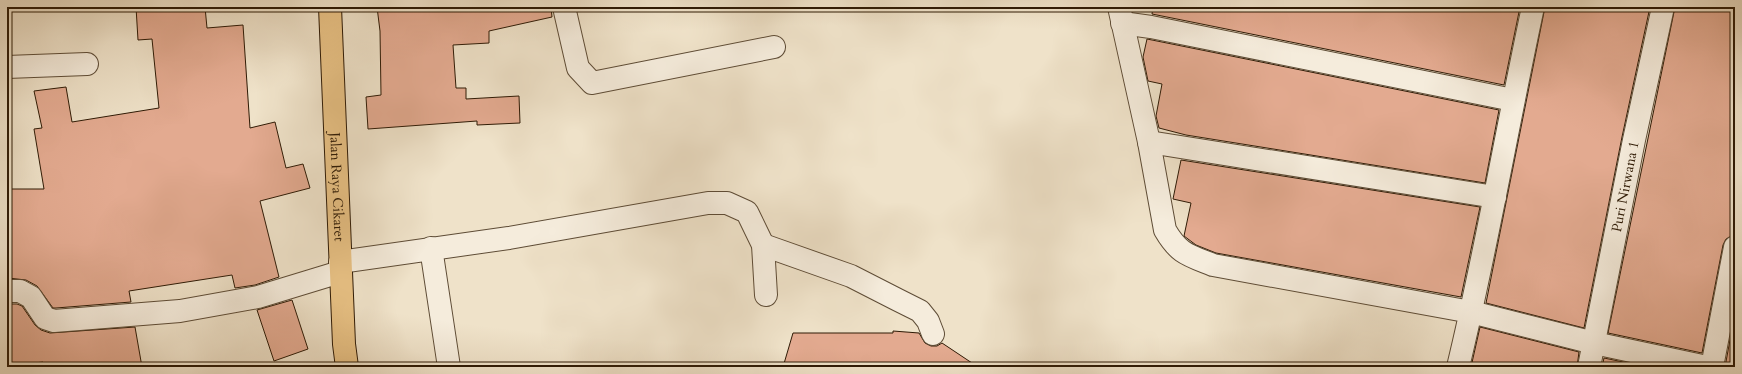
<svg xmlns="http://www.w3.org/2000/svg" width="1742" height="374" font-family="Cardo,serif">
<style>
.building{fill:#e3aa90;stroke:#2e1a05}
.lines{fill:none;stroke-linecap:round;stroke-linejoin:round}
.minor-casing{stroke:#5e4c36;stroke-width:24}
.major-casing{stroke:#2e1a05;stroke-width:24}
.minor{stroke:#f5ecdc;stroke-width:22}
.major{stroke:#e8c184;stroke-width:22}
.labels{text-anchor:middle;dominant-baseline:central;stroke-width:4;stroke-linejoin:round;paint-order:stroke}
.street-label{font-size:14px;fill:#2e1a05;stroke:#f5ecdc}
</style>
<rect width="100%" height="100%" fill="#efe2c9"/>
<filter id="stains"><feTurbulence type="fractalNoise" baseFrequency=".005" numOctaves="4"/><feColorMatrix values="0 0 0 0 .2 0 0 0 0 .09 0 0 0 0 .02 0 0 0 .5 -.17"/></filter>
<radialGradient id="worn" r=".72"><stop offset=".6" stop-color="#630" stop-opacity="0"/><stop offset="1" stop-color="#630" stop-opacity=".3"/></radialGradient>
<g class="building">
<polygon points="136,7 205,7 207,28 243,25 250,128 275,122 286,168 303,164 310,188 260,201 279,277 255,285 235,288 232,275 129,291 131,302 56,308 53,308 37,286 26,280 8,278 7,189 44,189 34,129 42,128 34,91 66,87 72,122 159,108 152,39 138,40"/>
<polygon points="377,7 551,7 552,17 489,31 489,43 453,45 456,88 466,88 466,99 519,96 520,123 477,125 477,121 368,129 366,97 381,95 380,31"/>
<polygon points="1153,7 1520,7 1504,85 1152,14"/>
<polygon points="1545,7 1650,7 1622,137 1584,328 1486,303"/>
<polygon points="1675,7 1735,7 1735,235 1726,239 1723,245 1702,353 1608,333"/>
<polygon points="1147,39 1499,110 1485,183 1186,135 1159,128 1156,116 1162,84 1148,81 1143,57"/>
<polygon points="1181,160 1480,207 1461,297 1216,253 1196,245 1184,236 1191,203 1173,199"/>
<polygon points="292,300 308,349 274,361 257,310"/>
<polygon points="7,304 17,304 22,306 35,325 41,330 50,333 135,327 142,367 44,367 43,362 7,366"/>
<polygon points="1735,313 1735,367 1725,367"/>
<polygon points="1480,327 1579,352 1577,367 1471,367"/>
<polygon points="893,331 919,333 925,343 931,346 937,346 942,343 978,367 783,367 793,333 893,333"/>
<polygon points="1604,358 1647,367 1602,367"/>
</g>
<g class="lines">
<g class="minor-casing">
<g id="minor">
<polyline points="564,7 578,68 592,83 774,47"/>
<path d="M1119 7 1149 142 1165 230C1179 254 1188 255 1213 265L1471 312 1594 343 1707 367"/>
<polyline points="1122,23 1151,27 1513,100"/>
<polyline points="7,67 87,64"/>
<polyline points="1149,142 1495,197"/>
<polyline points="763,245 851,276 898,300 920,311 928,321 933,334"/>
<polyline points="431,248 449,367"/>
<polyline points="340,262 509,238 708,203 727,203 747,212 763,245 766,295"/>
<polyline points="7,291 20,291 31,297 45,318 54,321 180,311 258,297 340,272"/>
<path d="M1458 367C1487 248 1507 127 1533 7"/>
<path id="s1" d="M1589 367 1634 140 1663 7"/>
<polyline points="1712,367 1735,247"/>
</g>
</g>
<g class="major-casing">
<g id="major">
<path id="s2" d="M330 7 344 344 347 367"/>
</g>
</g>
<use href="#minor" class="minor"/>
<use href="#major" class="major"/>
</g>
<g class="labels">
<g class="street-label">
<text stroke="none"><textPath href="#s2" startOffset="180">Jalan Raya Cikaret</textPath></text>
<text stroke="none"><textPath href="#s1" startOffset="184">Puri Nirwana 1</textPath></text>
</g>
</g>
<rect width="1742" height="374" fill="none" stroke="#efe2c9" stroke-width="24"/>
<rect x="8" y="8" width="1726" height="358" fill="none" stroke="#2e1a05" stroke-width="2"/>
<rect x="12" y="12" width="1718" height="350" fill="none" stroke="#2e1a05"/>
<rect width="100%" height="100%" filter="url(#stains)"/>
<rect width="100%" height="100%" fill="url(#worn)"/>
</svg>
